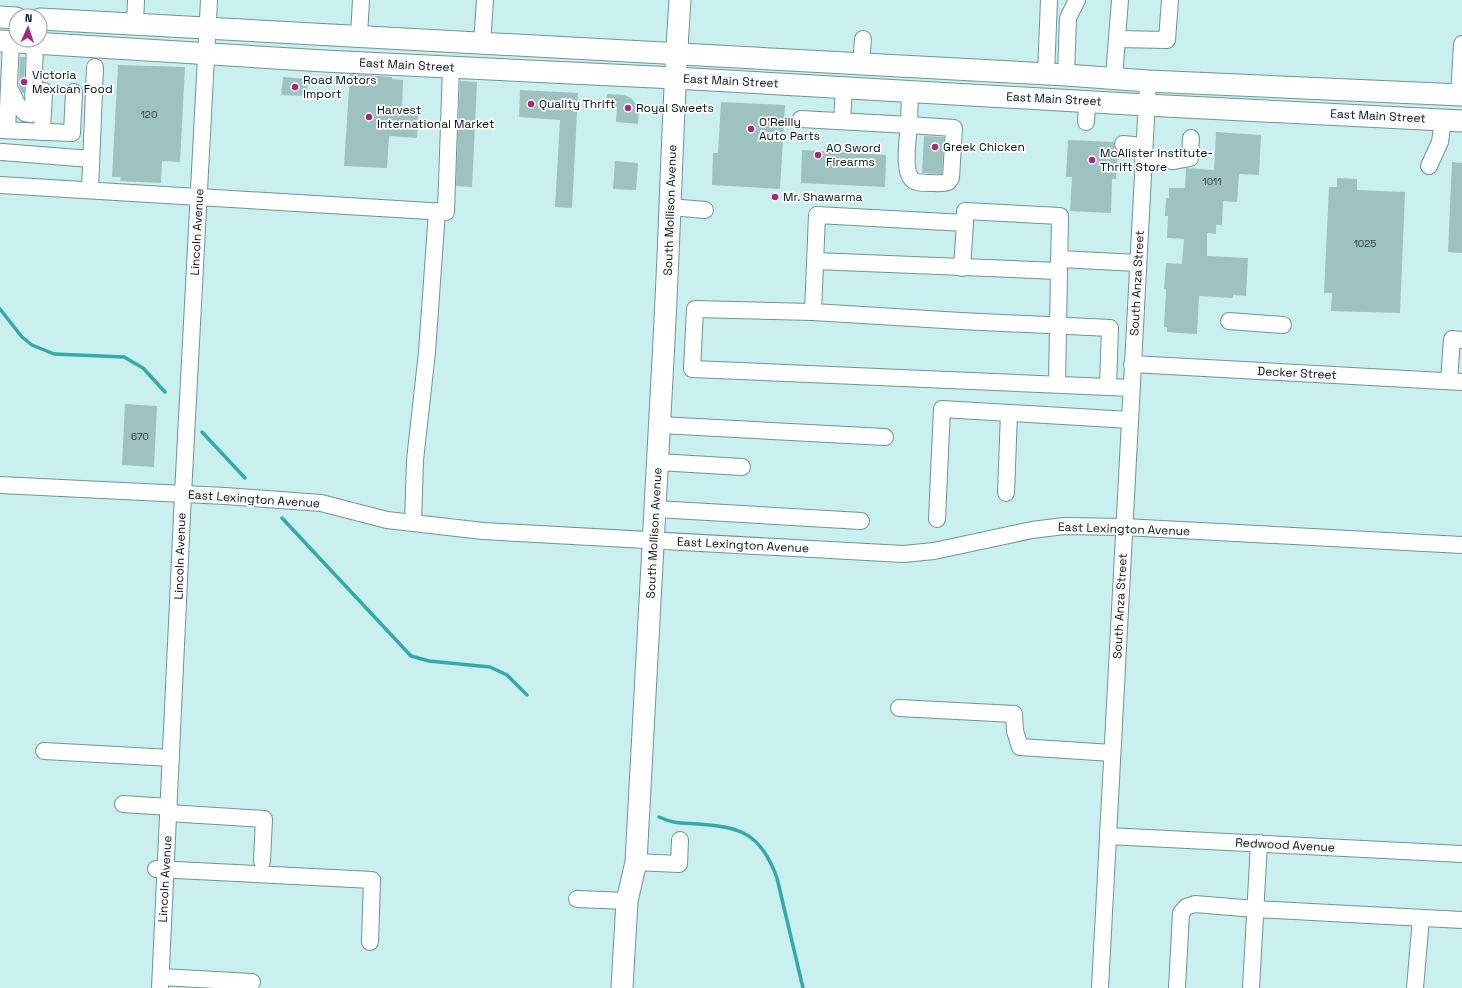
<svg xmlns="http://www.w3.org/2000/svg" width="1462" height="988" font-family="'Space Grotesk',sans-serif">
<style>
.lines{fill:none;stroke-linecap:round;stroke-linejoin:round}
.stream{stroke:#34aaa7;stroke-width:3.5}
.building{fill:#9dc2c0}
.minor-casing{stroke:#709492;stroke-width:18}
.major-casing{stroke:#709492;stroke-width:23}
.minor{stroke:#fff;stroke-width:16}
.major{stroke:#fff;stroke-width:21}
.poi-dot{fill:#a32a7f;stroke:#fff;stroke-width:1.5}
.labels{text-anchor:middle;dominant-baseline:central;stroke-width:3.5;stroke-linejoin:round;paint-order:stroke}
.number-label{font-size:10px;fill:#2a3c3c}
.street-label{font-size:12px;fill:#041010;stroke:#fff}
.poi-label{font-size:12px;fill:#041010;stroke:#fff;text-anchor:start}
</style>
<rect width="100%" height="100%" fill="#c9f0ee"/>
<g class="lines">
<g class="stream">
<polyline points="0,309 22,337 32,345 54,354 124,357 143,368 165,392"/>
<polyline points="202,432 245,478"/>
<polyline points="282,518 411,656 429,661 490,667 507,675 527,695"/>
<path d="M659 817C674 824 682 823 698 824 742 827 761 834 777 878L803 988"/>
</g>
</g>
<g class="building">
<polygon points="20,57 25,57 24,93 22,93 19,85"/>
<polygon points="118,65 185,67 180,162 162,161 161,183 120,181 121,177 112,177"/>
<polygon points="350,74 392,77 392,79 403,80 402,114 418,116 417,138 389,136 387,168 344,166"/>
<polygon points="283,77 308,79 307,96 281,95"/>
<polygon points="460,81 477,82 472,187 456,186"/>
<polygon points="520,90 578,93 572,208 555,207 560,120 519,117"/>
<polygon points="607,94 624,95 631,98 637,105 639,109 638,124 616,122 617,107 606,106"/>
<polygon points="721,102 785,105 780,189 712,185 713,153 718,153"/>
<polygon points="1216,132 1261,135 1259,175 1239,174 1237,202 1223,201 1222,225 1216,225 1216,234 1207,233 1207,256 1248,258 1246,296 1233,295 1233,298 1199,296 1197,334 1167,332 1167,327 1164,327 1166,289 1164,289 1166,263 1182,264 1184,239 1167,238 1168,216 1165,216 1166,198 1169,198 1169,188 1185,188 1186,168 1214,170"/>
<polygon points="924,136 944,137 942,174 922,173"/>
<polygon points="1068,140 1114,142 1114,148 1118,152 1116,179 1112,179 1111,213 1070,211 1072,177 1066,177"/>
<polygon points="802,150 886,155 885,187 801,183"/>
<polygon points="615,161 638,163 636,190 613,189"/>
<polygon points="1452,162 1462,163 1462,253 1448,252"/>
<polygon points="1337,178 1357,179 1357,190 1405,192 1400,313 1331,311 1332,293 1324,293 1329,187 1337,187"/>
<polygon points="125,404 157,406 154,467 122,465"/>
</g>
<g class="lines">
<g class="minor-casing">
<g id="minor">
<polyline points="135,24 136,0"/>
<polyline points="359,36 361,0"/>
<polyline points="1117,39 1167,40 1170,0"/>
<polyline points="482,43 485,0"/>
<polyline points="861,64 863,39"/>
<polyline points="1046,74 1049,0"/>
<polyline points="1066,75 1068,18 1077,0"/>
<polyline points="1114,77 1120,0"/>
<polyline points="9,87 17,104 25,113 31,114 33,107 35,44"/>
<polyline points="1459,95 1462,44"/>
<polyline points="801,119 909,125 910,91"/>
<polyline points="842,121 844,87"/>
<polyline points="1086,122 1087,101"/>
<path d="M909 125 954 128 951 178 948 182C942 184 936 183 929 183 924 183 918 183 914 181 902 174 908 138 909 125Z"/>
<polyline points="0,130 72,133 74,92"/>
<polyline points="7,130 11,42"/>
<polyline points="42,132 44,91"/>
<polyline points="1123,144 1144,146"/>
<polyline points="2,152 91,159"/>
<polyline points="1143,159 1174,161 1190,158 1191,138"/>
<polyline points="1429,166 1440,142 1443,120"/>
<polyline points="0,185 446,212 451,67"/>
<polyline points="90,190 95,67"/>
<polyline points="670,207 705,210"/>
<polyline points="1059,259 1138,263"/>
<polyline points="815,261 1058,271"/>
<polyline points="962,268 965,223"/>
<polyline points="813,312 817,215 965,223 965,211 1060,216 1057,384"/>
<polyline points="1229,321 1283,325"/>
<polyline points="1132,364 1462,382"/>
<polyline points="1449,381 1452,339 1462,340"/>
<polyline points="1108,386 1110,328 961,321 813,312 695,309 692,369 1131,388"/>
<polyline points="660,425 885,437"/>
<polyline points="658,462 742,467"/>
<polyline points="0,485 225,496 321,503 387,520 483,531 903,554 934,551 1032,530 1064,526 1124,527 1462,545"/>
<polyline points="1006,493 1009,413"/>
<polyline points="656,509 861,521"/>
<polyline points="937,519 942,409 1130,420"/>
<polyline points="413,523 415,460 427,352 437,211"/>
<polyline points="899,708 1014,714 1015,731 1020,747 1112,753"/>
<polyline points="44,751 171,758"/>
<polyline points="123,804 169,807"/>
<polyline points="168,813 264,819 262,861"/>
<polyline points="1108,836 1462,854"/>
<polyline points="636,862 679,864 680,840"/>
<polyline points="156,869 372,880 370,942"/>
<polyline points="577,899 627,901"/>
<polyline points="161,977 252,982"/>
<polyline points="160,988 183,494 209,0"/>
<polyline points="1100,988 1148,81"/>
<polyline points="1177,988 1181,913 1186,907 1195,904 1255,909 1462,920"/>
<polyline points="1251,988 1259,843"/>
<polyline points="1415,988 1421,918"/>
</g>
</g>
<g class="major-casing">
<g id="major">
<polyline points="0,17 16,18"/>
<polyline points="40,19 1066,75 1148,81 1462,95"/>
<polyline points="0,41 324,61 675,78 1146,105 1462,121"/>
<path d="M622 988 627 901 636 862C646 675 657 487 666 299 671 199 673 100 680 0"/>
</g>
</g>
<use href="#minor" class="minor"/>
<use href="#major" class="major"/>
</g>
<g class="poi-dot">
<circle cx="24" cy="82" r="4"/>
<circle cx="295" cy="87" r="4"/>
<circle cx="531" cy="104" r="4"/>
<circle cx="628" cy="108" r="4"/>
<circle cx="369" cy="117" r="4"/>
<circle cx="751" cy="129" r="4"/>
<circle cx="935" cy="147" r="4"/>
<circle cx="818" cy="155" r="4"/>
<circle cx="1092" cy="160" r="4"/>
<circle cx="775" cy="197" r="4"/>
</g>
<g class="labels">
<g class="number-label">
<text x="149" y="114">120</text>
<text x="1212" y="181">1011</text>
<text x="1365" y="243">1025</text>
<text x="140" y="436">670</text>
</g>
<g class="street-label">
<text transform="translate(407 65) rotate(3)">East Main Street</text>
<text transform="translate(731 81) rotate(3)">East Main Street</text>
<text transform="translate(1054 99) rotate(3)">East Main Street</text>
<text transform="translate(1378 116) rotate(3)">East Main Street</text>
<text transform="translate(670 210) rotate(-88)">South Mollison Avenue</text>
<text transform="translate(197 232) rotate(-87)">Lincoln Avenue</text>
<text transform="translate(1137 283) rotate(-87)">South Anza Street</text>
<text transform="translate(1297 373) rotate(3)">Decker Street</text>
<text transform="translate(254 499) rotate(4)">East Lexington Avenue</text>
<text transform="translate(1124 529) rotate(2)">East Lexington Avenue</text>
<text transform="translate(654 533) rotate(-87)">South Mollison Avenue</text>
<text transform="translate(743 545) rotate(3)">East Lexington Avenue</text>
<text transform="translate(180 556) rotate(-88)">Lincoln Avenue</text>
<text transform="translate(1120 606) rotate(-87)">South Anza Street</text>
<text transform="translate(1285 845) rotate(3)">Redwood Avenue</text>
<text transform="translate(165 879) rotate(-87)">Lincoln Avenue</text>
</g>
<g class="poi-label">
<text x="32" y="75">Victoria<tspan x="32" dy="14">Mexican Food</tspan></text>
<text x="303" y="80">Road Motors<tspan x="303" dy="14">Import</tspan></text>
<text x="539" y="104">Quality Thrift</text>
<text x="636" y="108">Royal Sweets</text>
<text x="377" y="110">Harvest<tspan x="377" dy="14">International Market</tspan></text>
<text x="759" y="122">O'Reilly<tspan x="759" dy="14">Auto Parts</tspan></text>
<text x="943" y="147">Greek Chicken</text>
<text x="826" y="148">AO Sword<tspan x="826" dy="14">Firearms</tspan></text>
<text x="1100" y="153">McAlister Institute-<tspan x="1100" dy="14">Thrift Store</tspan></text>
<text x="783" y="197">Mr. Shawarma</text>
</g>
</g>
<g transform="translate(28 28) rotate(3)"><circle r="19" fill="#ffffff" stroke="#9b9f9f"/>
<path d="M0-3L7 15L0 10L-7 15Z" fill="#a32a7f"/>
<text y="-6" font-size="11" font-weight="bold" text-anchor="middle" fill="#041010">N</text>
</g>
</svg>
